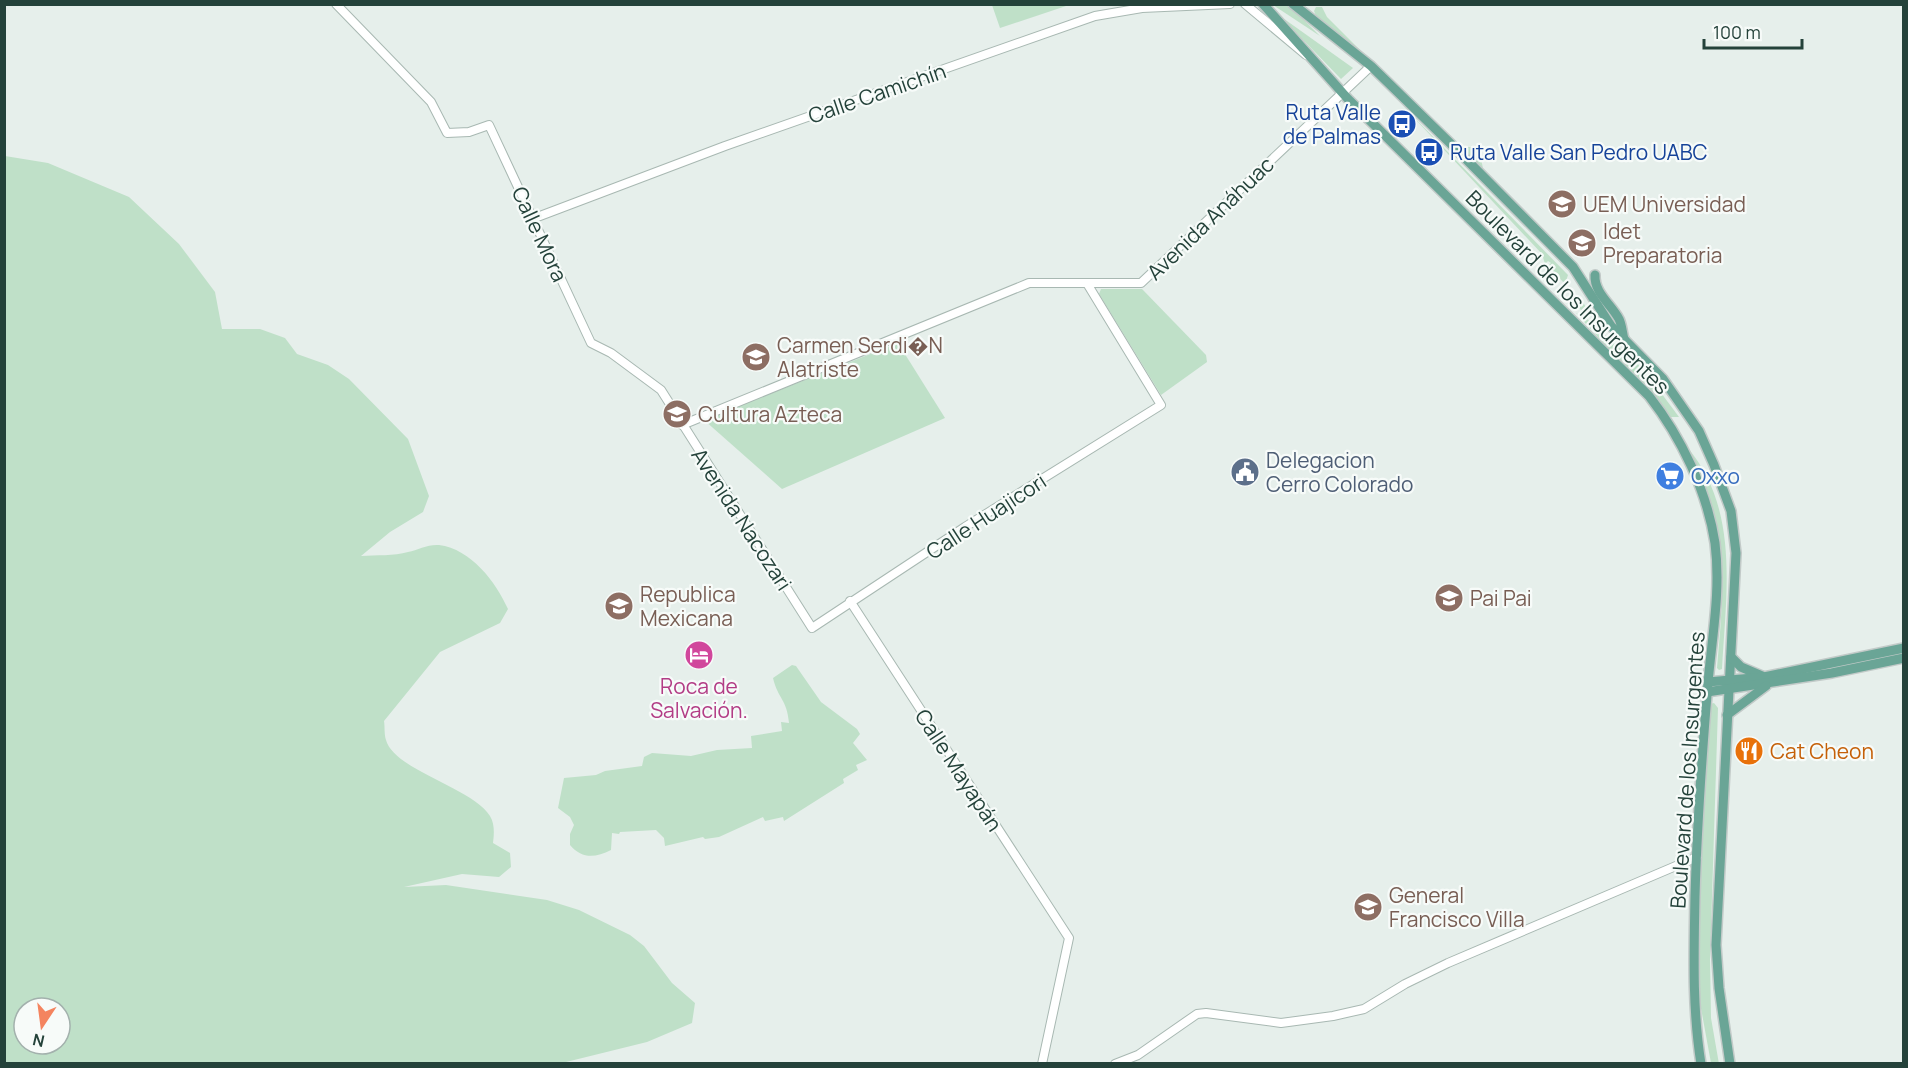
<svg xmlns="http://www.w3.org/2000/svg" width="1908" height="1068" font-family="Manrope,sans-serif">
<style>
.green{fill:#bfe0c8;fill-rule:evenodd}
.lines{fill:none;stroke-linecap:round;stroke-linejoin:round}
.tertiary-casing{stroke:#a8b8b2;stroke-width:10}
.primary-casing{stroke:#c2cac8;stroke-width:12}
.tertiary{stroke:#fff;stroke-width:8}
.primary{stroke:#6aa596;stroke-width:9}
.labels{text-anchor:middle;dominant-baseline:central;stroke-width:4.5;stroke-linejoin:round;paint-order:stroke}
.street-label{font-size:21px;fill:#24423a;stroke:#f7fbf9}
.transit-label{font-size:21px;fill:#164399;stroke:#f7fbf9;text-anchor:end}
.education-label{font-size:21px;fill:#785e54;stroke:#f7fbf9;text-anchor:start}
.service-label{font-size:21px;fill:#4e5e75;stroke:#f7fbf9;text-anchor:start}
.shop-label{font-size:21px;fill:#366cbe;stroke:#f7fbf9;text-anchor:start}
.hotel-label{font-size:21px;fill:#b23c85;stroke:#f7fbf9}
.food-label{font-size:21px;fill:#c56008;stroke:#f7fbf9;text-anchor:start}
</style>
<rect width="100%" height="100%" fill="#e6efeb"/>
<g class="green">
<polygon points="1072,4 1000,28 992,5 992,4"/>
<polygon points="1273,5 1289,5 1320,36"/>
<polygon points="1316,7 1322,7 1327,17 1372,62 1317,18 1314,11"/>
<polygon points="1280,16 1353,68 1341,79"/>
<polygon points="1401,104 1568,275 1565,284 1548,266 1551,263 1548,261 1545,264 1542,254"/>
<polygon points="1462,147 1478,147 1483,168 1480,166"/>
<path d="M5 156 48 163 129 197 179 244 215 292 222 329H260L285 338 297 354 328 365 349 379 408 439 429 496 423 512 390 532 361 556C376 555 394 556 408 552 418 550 428 544 439 545 471 549 496 582 508 609L500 623 440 652 384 721C385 727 384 734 386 740 394 770 473 788 490 816 495 824 494 835 493 843L510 853 511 867 499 877 462 874 404 887 446 885 547 900 579 910 630 935 644 946 672 983 695 1003 692 1023 647 1042 558 1064 5 1063ZM24 1008H60V1044H24Z"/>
<polygon points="1101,289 1142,289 1206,355 1207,362 1161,395 1099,294"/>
<polygon points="1580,297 1591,316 1570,303"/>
<polygon points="1576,313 1587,319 1644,370 1679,417 1671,417"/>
<polygon points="898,343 945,418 782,489 704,420"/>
<path d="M1687 447C1740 509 1726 593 1722 669L1719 670 1717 668C1719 642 1722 616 1722 590 1721 542 1705 491 1687 447Z"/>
<path d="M792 665 796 666 821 702 857 729 860 734 853 743 867 760 856 765 858 770 843 779 844 783 784 821 783 817 765 821 763 817 719 837 705 839 703 837 665 846 664 838 656 830 620 832 619 834 612 833 611 850C595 858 582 859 570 845V834L574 825 570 817 558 808 564 778 596 775 605 771 642 766 644 757 652 753 691 756 717 750 752 748 751 736 782 731 781 722 789 723C787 699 778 699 773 678Z"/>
<polygon points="1714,703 1718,708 1710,959 1711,1018 1719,1064 1711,1063 1698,992 1698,927 1710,704"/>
</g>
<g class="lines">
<g class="tertiary-casing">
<g id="tertiary">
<polyline points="336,4 431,102 447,133 469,132 489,125 591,343 611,353 661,390 812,628 965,527 1161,405 1088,285"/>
<polyline points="1245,4 1306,55"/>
<polyline points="532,219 725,146 1095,16 1142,8 1230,4"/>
<polyline points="682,425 1029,283 1141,283 1371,66"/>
<polyline points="850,601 1069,938 1042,1064"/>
<polyline points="1115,1064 1138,1055 1197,1014 1206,1013 1281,1023 1333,1016 1364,1009 1405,984 1448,963 1697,857"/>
</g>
</g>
<g class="primary-casing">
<g id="primary">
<path d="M1263 4 1348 99 1649 396C1681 437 1707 491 1715 543 1721 591 1712 636 1708 683 1702 754 1697 825 1695 896 1694 953 1692 1007 1701 1064"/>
<polyline points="1293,4 1371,66 1450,143 1573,267 1611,326 1663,379 1699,431 1714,465 1731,511 1736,553 1716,945 1719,988 1730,1064"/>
<path d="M1595 275C1594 293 1611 304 1619 319 1622 325 1622 332 1624 339"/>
<polyline points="1731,657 1741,667 1762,676"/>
<polyline points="1708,682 1764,677 1904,648"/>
<polyline points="1707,692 1832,673 1904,658"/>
<polyline points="1727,715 1766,686"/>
</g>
</g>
<use href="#tertiary" class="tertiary"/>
<use href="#primary" class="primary"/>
</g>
<defs>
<g id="bus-disc" transform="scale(1.5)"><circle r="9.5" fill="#1a4fb4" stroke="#f7fbf9"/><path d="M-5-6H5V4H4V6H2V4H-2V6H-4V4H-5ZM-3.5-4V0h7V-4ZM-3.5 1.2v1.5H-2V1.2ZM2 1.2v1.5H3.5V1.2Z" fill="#fff"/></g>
<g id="university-disc" transform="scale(1.5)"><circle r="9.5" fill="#8d6e63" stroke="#f7fbf9"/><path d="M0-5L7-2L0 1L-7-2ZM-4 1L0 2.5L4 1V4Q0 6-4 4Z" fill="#fff"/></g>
<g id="school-disc" transform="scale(1.5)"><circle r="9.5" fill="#8d6e63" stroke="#f7fbf9"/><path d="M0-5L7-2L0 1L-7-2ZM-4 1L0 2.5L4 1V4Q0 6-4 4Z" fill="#fff"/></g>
<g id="civic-disc" transform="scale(1.5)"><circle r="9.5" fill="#5c6f8a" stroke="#f7fbf9"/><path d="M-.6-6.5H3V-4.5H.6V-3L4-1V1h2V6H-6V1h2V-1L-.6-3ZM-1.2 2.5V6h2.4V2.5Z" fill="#fff"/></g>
<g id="supermarket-disc" transform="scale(1.5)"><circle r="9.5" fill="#3f7fe0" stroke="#f7fbf9"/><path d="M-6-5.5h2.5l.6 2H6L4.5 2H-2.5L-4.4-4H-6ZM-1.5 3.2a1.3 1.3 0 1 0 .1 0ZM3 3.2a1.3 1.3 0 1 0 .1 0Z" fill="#fff"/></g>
<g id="hotel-disc" transform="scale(1.5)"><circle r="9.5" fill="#d1479c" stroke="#f7fbf9"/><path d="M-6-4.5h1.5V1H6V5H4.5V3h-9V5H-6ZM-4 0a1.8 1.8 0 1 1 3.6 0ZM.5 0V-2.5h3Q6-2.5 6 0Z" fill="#fff"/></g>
<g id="restaurant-disc" transform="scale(1.5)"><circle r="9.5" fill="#e8710a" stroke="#f7fbf9"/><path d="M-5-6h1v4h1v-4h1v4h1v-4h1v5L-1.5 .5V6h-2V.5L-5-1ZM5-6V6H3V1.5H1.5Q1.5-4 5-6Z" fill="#fff"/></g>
</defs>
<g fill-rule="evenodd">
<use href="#bus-disc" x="1402" y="124"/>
<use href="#bus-disc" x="1429" y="152"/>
<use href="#university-disc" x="1562" y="204"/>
<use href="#university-disc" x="1582" y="243"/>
<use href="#school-disc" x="756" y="357"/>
<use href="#school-disc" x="677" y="414"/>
<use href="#civic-disc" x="1245" y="472"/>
<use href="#supermarket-disc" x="1670" y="476"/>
<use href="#school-disc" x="1449" y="598"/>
<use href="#school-disc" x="619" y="606"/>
<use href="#hotel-disc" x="699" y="655"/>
<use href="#restaurant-disc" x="1749" y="751"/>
<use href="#school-disc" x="1368" y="907"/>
</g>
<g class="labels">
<g class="street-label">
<text transform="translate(877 93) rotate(-19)">Calle Camichín</text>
<text transform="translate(1210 218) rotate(-44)">Avenida Anáhuac</text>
<text transform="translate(540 234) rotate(65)">Calle Mora</text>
<text transform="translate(1568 292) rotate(45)">Boulevard de los Insurgentes</text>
<text transform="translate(986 516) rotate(-33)">Calle Huajicori</text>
<text transform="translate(742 519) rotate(57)">Avenida Nacozari</text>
<text transform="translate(959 770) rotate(57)">Calle Mayapán</text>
<text transform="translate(1687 770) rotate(-86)">Boulevard de los Insurgentes</text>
</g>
<g class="transit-label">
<text x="1381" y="112">Ruta Valle<tspan x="1381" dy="24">de Palmas</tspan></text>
<text x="1450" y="152" text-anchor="start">Ruta Valle San Pedro UABC</text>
</g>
<g class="education-label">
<text x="1583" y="204">UEM Universidad</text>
<text x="1603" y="231">Idet<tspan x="1603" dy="24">Preparatoria</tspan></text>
<text x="777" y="345">Carmen Serdi�N<tspan x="777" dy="24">Alatriste</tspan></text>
<text x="698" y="414">Cultura Azteca</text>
<text x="640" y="594">Republica<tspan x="640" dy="24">Mexicana</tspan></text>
<text x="1470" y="598">Pai Pai</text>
<text x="1389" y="895">General<tspan x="1389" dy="24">Francisco Villa</tspan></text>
</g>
<g class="service-label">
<text x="1266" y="460">Delegacion<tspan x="1266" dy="24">Cerro Colorado</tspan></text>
</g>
<g class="shop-label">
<text x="1691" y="476">Oxxo</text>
</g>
<g class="hotel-label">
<text x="699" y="686">Roca de<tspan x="699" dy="24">Salvación.</tspan></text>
</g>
<g class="food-label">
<text x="1770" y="751">Cat Cheon</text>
</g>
</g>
<rect width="1908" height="1068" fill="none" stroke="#24423a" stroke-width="12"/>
<g transform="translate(42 1026) rotate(193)"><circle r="28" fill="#f7fbf9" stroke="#a3b1ad" stroke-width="1.5"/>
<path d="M0-4.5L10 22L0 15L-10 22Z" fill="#f4845f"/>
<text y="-9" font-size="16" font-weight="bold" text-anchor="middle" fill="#24423a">N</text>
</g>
<path d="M1704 39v9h98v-9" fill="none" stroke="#24423a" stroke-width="3"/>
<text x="1713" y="39" font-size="18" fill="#24423a" stroke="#f7fbf9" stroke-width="4.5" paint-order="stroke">100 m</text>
</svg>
